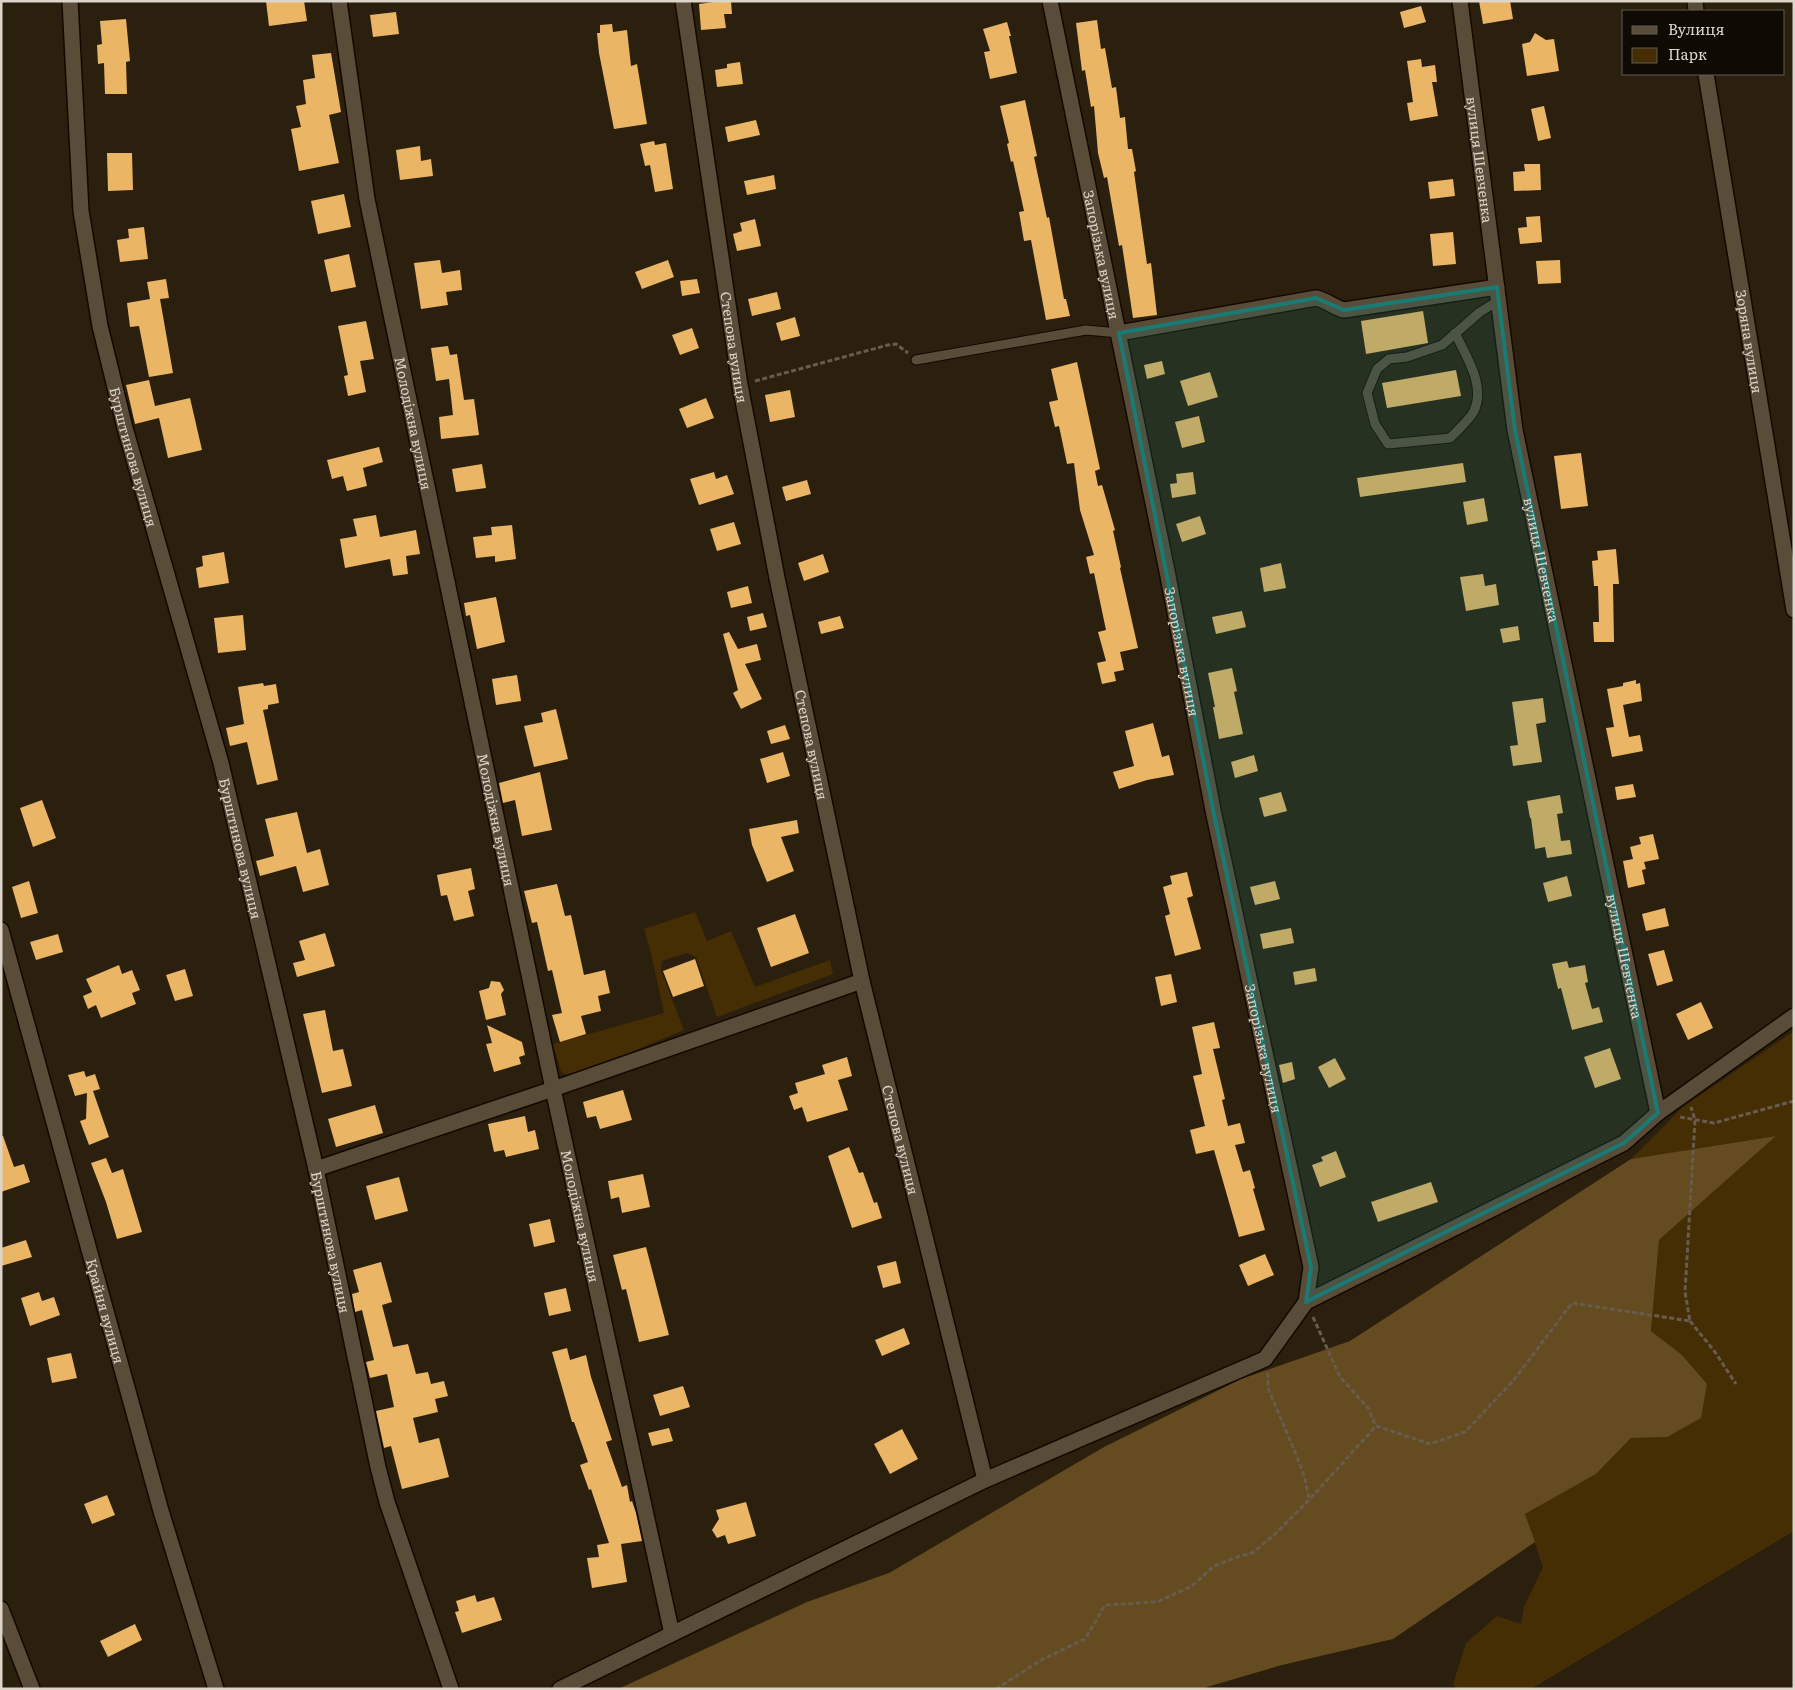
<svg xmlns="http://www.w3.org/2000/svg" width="1795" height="1690" font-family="Literata,serif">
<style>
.green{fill:#452e04}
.forest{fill:#654b20}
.building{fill:#eab666}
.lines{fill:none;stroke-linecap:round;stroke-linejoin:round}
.service-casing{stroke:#130900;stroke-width:11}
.minor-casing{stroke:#130900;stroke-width:18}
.path{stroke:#675c4d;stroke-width:3;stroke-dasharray:5 2.5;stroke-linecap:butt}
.service{stroke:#594c39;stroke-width:9}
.minor{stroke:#594c39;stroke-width:15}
.marked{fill:#197b73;fill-opacity:0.2;stroke:#197b73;stroke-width:4;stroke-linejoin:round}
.labels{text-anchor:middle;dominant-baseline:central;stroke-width:5;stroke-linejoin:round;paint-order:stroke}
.street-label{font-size:14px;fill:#ddd5ca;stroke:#0f0a04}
</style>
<rect width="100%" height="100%" fill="#2b1f0e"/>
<g class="green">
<polygon points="695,912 707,941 731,931 755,987 830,960 833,974 717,1017 696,957 687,953 662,961 661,971 684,1030 581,1073 568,1076 561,1072 553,1044 664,1013 650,949 644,929"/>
<polygon points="1794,1031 1794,1531 1531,1689 1456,1689 1453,1684 1466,1643 1497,1616 1521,1624 1524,1607 1543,1567 1525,1514 1596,1474 1631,1438 1667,1437 1681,1354 1651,1331 1659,1240 1776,1136 1631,1159 1683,1107"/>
</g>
<polygon class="forest" points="1776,1136 1659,1240 1651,1331 1681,1354 1707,1384 1701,1418 1667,1437 1631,1438 1596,1474 1525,1514 1535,1542 1393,1639 1282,1665 1200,1689 618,1689 807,1602 889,1573 1104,1447 1241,1379 1350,1341 1631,1159"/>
<g class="building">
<polygon points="266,1 304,1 307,21 269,26"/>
<polygon points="721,1 731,1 732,14 724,14 726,28 701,30 699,4"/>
<polygon points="1479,1 1510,1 1513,19 1483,24"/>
<polygon points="1421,6 1426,22 1404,28 1400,12"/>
<polygon points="396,12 399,34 373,37 370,15"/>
<polygon points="126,19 130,61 126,62 127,94 105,94 104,63 98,64 97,45 102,44 100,21"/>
<polygon points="1097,20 1101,49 1105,48 1112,88 1116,87 1120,118 1125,117 1128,149 1132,149 1136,171 1134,172 1147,264 1151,263 1157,315 1133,318 1122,245 1119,246 1107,177 1104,178 1098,153 1094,106 1091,107 1085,70 1082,71 1076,23"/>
<polygon points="1007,22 1011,36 1009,36 1017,73 990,79 984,52 990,51 983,29"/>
<polygon points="612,24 613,32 627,30 631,66 637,64 647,124 614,129 599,53 597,33 600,33 600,25"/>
<polygon points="1535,33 1546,40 1554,39 1559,71 1527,76 1522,44 1530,42"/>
<polygon points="331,53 341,112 329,115 339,163 299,171 291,129 301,127 296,106 306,104 303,80 315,78 312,55"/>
<polygon points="1421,59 1422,67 1435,65 1437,82 1432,82 1438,116 1410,121 1407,103 1413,102 1407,61"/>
<polygon points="740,62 743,84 717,87 715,70 727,68 727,64"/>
<polygon points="1025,100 1037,156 1034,157 1047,218 1049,217 1064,299 1066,299 1070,316 1046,320 1031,240 1024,241 1019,212 1024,211 1013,161 1011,162 1007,144 1009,143 1000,106"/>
<polygon points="1544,106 1551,138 1538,141 1531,109"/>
<polygon points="756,120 760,135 728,142 725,127"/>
<polygon points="654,141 655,145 666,143 673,189 655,192 650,165 645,166 640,144"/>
<polygon points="420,146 421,161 431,159 433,176 400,180 396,150"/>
<polygon points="107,153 132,153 133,190 108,191"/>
<polygon points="1524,164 1540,164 1541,190 1514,191 1513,172 1525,171"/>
<polygon points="774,175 776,189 747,195 744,181"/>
<polygon points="1453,179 1455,196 1430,199 1428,182"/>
<polygon points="344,194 351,227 318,234 311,201"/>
<polygon points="1540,216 1542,242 1520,244 1518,228 1527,227 1526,217"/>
<polygon points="755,219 761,246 737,251 733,234 742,231 740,223"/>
<polygon points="144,227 148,259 120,262 117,240 129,238 128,229"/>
<polygon points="1453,232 1456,264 1433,266 1430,234"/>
<polygon points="349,254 356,287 331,292 324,260"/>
<polygon points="440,260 442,273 460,270 462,290 446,292 448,305 421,309 414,263"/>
<polygon points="668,260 674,277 642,289 635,272"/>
<polygon points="1560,260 1561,283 1538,284 1536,261"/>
<polygon points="166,279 169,298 160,299 173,373 149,377 139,326 130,327 127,303 150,299 147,282"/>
<polygon points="697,279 700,293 682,296 680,281"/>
<polygon points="777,292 781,309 752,316 748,299"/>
<polygon points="1423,311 1428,343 1366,354 1361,321"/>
<polygon points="795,317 800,336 781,341 776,323"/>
<polygon points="366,321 374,359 360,361 366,392 348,396 344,376 348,375 338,326"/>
<polygon points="692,328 699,348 680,355 672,335"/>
<polygon points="448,346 450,355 457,354 464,400 474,399 479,435 441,439 439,417 453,415 449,379 436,381 431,348"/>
<polygon points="1162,361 1165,374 1147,379 1144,365"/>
<polygon points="1077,362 1100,469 1095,471 1098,486 1102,485 1115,530 1113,531 1121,567 1120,568 1138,648 1120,652 1124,670 1114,672 1116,681 1102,684 1097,663 1106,661 1098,632 1106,630 1094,573 1090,574 1086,557 1094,555 1080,510 1074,463 1067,464 1059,426 1055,427 1049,402 1058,400 1051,369"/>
<polygon points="1456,370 1461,396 1387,408 1382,383"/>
<polygon points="1210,372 1218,397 1188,406 1180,381"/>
<polygon points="149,380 155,406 190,398 202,450 168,458 159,418 135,424 126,385"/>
<polygon points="790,390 795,417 770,422 765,395"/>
<polygon points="706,398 714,418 687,428 679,409"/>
<polygon points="1199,416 1205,442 1182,448 1175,422"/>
<polygon points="379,447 383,462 363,468 367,486 347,491 343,476 332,479 327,460"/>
<polygon points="1581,453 1588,506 1561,509 1554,456"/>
<polygon points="1463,463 1466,482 1360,497 1357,478"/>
<polygon points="482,464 486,488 456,492 452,469"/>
<polygon points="714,472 716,479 727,475 734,494 699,505 690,479"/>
<polygon points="1193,472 1196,494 1172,498 1170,484 1177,483 1176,474"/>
<polygon points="807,480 811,494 786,501 782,487"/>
<polygon points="1484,498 1488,521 1467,525 1463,502"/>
<polygon points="376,515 380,537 416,530 420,554 406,556 408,574 393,576 390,559 345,568 340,539 357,536 353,519"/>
<polygon points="1200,516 1206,534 1182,542 1176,524"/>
<polygon points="734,522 741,544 717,551 710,529"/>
<polygon points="512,525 516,559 495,562 495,556 476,558 473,537 492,535 491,527"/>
<polygon points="1616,549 1619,584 1613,584 1614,642 1594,642 1593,622 1599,622 1598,586 1594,586 1592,561 1598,560 1597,551"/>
<polygon points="224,552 229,583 199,588 196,568 203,566 202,556"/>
<polygon points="823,554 829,572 804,581 798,563"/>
<polygon points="1281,563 1286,588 1264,592 1260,568"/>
<polygon points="1483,574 1485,586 1496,584 1499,605 1466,611 1460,577"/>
<polygon points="748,586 752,603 731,608 727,592"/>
<polygon points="496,597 505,642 477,649 470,615 466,616 464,603"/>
<polygon points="1242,611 1246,627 1216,634 1212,617"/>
<polygon points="763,613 767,627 750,631 747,617"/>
<polygon points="243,615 246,650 218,653 214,618"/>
<polygon points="840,616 844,628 821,634 818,622"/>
<polygon points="1518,626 1520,640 1503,643 1500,629"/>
<polygon points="729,632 738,649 757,644 761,660 745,664 762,699 741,709 733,693 738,690 723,634"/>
<polygon points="1232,668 1237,691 1234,692 1243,734 1219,739 1213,707 1215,707 1208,673"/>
<polygon points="517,675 521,701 496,705 492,679"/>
<polygon points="1636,680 1636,684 1640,683 1642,701 1623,705 1629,737 1640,735 1643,751 1612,757 1606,728 1614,727 1607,689 1623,686 1623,683"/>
<polygon points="263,683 264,686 276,684 279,703 268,705 268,709 263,710 278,780 257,785 247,742 230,746 226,728 244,724 238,687"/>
<polygon points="1543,698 1546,722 1536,724 1542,762 1513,766 1510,746 1518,745 1512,702"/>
<polygon points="556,709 568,759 534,767 524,726 543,722 541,713"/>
<polygon points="1153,723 1162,757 1169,755 1174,775 1147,780 1119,789 1113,772 1134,766 1125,731"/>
<polygon points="785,725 790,739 771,744 767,731"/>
<polygon points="783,752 790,776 767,783 760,759"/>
<polygon points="1254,755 1258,771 1235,778 1231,762"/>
<polygon points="540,772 552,830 522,836 515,800 503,803 499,783"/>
<polygon points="1633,784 1636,797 1617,800 1615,787"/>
<polygon points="1281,792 1287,811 1264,817 1259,798"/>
<polygon points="1560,795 1563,813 1557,814 1561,841 1570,840 1572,854 1547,858 1545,847 1535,849 1531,818 1530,818 1527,801"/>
<polygon points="42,800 56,838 33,847 20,808"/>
<polygon points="297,812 307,853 320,849 329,885 303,892 296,866 260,876 256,861 274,856 265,819"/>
<polygon points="797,820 799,833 781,837 794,871 767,882 752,845 749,829"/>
<polygon points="1653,834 1659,859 1644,862 1646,869 1642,870 1645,884 1628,888 1623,861 1633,859 1630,847 1641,844 1639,837"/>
<polygon points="471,868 475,889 468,891 474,916 454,921 447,895 441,896 437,875"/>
<polygon points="1187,872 1193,896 1187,898 1201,949 1175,956 1165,916 1170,914 1163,887 1172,884 1170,876"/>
<polygon points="1567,876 1572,896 1548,902 1543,883"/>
<polygon points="29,881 38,913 21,918 12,887"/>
<polygon points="1275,881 1280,899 1255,905 1250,887"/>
<polygon points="557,884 565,916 571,915 584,975 605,970 610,993 598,996 601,1011 581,1016 586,1034 560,1042 552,1015 562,1013 552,970 548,971 537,922 532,923 524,891"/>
<polygon points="1665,908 1669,926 1646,931 1642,914"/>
<polygon points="795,914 809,953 771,967 757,928"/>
<polygon points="1291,928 1294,943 1263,949 1260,934"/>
<polygon points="325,933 335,966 297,977 293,963 305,960 299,941"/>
<polygon points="58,934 63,952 36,960 30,942"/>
<polygon points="1664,950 1673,981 1657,986 1648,954"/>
<polygon points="695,959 704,986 673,997 663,971"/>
<polygon points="1567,961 1569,968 1585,965 1588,982 1585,983 1592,1009 1599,1007 1603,1022 1572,1030 1561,988 1558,989 1552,964"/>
<polygon points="119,965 122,974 132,970 140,990 132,993 136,1004 101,1018 96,1005 88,1009 83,996 92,992 86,979"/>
<polygon points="1315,968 1317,981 1295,985 1293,972"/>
<polygon points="185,969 193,996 175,1001 166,975"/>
<polygon points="1171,974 1177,1002 1161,1006 1155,977"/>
<polygon points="491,981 500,982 504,990 501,994 506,1015 486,1020 479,991 489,988"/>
<polygon points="1701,1002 1713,1028 1688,1040 1676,1014"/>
<polygon points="325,1010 333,1051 343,1049 352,1086 322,1093 303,1014"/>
<polygon points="1214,1022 1220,1048 1213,1049 1225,1099 1222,1100 1228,1126 1240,1123 1245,1143 1235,1145 1243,1172 1250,1170 1255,1188 1253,1189 1265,1230 1239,1237 1214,1150 1196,1154 1190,1130 1205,1126 1193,1076 1202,1074 1192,1027"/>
<polygon points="487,1025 522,1042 525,1055 519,1057 521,1064 494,1072 486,1044 492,1043"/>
<polygon points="1610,1048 1621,1079 1595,1088 1584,1057"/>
<polygon points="847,1057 852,1076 838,1080 848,1110 807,1122 802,1107 794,1110 789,1096 798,1093 795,1083 825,1074 822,1065"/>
<polygon points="1335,1058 1346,1079 1329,1088 1318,1067"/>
<polygon points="1292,1062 1295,1079 1283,1083 1279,1065"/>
<polygon points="84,1071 86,1077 95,1074 100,1089 93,1091 109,1137 89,1145 80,1121 86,1119 87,1093 75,1096 68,1075"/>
<polygon points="623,1090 632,1120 600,1129 596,1116 587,1118 583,1102"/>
<polygon points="375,1105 383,1133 336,1147 328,1119"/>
<polygon points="525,1116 528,1132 535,1130 539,1149 506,1157 504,1150 494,1152 488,1124"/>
<polygon points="1,1136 3,1136 14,1167 24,1164 30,1182 1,1192"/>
<polygon points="849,1147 859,1173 863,1172 874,1203 877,1202 882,1218 852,1228 828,1156"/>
<polygon points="1336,1151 1346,1177 1320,1187 1312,1165 1323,1161 1321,1157"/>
<polygon points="106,1158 112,1173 123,1169 142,1232 117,1239 106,1202 91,1163"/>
<polygon points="643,1174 650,1207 622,1213 619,1197 611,1199 608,1181"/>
<polygon points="399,1177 408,1211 375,1220 366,1186"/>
<polygon points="1431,1182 1438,1202 1378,1222 1371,1202"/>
<polygon points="550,1219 555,1242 534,1247 529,1224"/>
<polygon points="26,1240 32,1257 1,1266 1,1248"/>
<polygon points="646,1247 669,1335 639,1342 626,1289 622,1290 613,1255"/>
<polygon points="1265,1254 1274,1275 1248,1286 1239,1265"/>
<polygon points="896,1261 901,1283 883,1288 877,1266"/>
<polygon points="381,1262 392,1302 382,1305 393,1347 408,1344 416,1374 428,1372 431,1384 444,1381 448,1396 435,1399 438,1412 413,1418 419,1443 439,1438 449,1477 402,1489 391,1446 384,1448 376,1411 394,1407 387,1374 370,1378 366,1362 374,1360 362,1310 355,1312 352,1294 359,1292 353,1270"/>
<polygon points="566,1288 571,1311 549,1316 544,1293"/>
<polygon points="39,1292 42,1301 54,1297 60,1315 30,1326 21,1298"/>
<polygon points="904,1328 910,1344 882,1356 875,1340"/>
<polygon points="567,1348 570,1360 586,1355 591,1377 612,1440 606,1442 622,1487 627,1485 630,1502 632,1501 636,1513 642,1541 621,1544 627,1582 592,1588 587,1558 599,1557 597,1545 609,1543 591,1489 589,1490 580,1465 588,1462 574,1422 572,1422 552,1352"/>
<polygon points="71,1353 77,1378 52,1383 47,1358"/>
<polygon points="683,1386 690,1407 660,1416 653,1395"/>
<polygon points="669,1428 673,1441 652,1446 648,1433"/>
<polygon points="902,1429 918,1459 890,1474 874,1444"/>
<polygon points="107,1495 115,1515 92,1524 84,1504"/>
<polygon points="746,1502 756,1536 728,1544 725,1535 717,1538 712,1530 719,1519 716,1510"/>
<polygon points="475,1595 477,1602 494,1597 502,1620 462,1633 455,1612 459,1611 456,1601"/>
<polygon points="135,1624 142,1640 108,1657 100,1641"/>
</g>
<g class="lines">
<g class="service-casing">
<g id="service">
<path d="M1455 333C1466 356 1486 386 1474 411 1470 419 1457 431 1450 438L1388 444 1375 424 1367 393 1377 369 1389 359 1407 357 1442 345 1480 312 1498 301"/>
<polyline points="916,360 1086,330 1119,333"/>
</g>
</g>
<g class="minor-casing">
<g id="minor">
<path id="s1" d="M70 1 81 211 100 326 125 428 221 763 316 1169 378 1467 387 1502 451 1689"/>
<path id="s2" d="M339 1 367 199 553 1089 672 1634"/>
<path id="s3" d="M683 1 740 385 777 578 862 981 985 1480"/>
<path id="s4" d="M1050 1 1167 571 1214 815 1311 1267 1306 1302"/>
<path id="s5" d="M1460 1 1515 430 1658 1113"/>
<polyline points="1695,1 1696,11"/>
<path id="s6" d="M1706 74 1794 610"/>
<path d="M1119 333 1316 298C1327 300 1334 308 1344 310L1497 287"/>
<path id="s7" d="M1 930 161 1511 216 1689"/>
<polyline points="316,1169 553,1089 862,981"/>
<polyline points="1,1609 32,1689"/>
<polyline points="560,1689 985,1480 1265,1359 1306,1302 1624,1143 1658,1113 1794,1016"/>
</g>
</g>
<g class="path">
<polyline points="755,381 888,345 896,344 908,353"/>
<polyline points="1680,1117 1714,1123 1794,1101"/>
<polyline points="1313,1317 1340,1377 1368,1408 1376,1426"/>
<polyline points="1690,1321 1715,1352 1736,1384"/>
<polyline points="1268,1373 1268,1388 1298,1459 1305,1479 1309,1499"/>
<polyline points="996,1689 1043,1659 1085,1639 1105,1605 1157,1602 1192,1586 1214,1566 1237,1557 1252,1553 1275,1534 1310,1499 1376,1426 1430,1444 1465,1432 1513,1381 1572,1303 1690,1321 1685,1292 1695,1120 1691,1107"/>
</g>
<use href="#service" class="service"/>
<use href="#minor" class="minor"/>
</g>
<path class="marked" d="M1497 287 1515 430 1658 1113 1624 1143 1306 1302 1311 1267 1214 815 1119 333 1316 298 1344 310Z"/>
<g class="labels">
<g class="street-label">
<text stroke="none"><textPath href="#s5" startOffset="160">вулиця Шевченка</textPath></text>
<text stroke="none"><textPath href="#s4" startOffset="259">Запорізька вулиця</textPath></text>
<text stroke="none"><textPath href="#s6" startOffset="271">Зоряна вулиця</textPath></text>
<text stroke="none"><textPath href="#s3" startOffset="350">Степова вулиця</textPath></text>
<text stroke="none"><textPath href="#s2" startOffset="429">Молодіжна вулиця</textPath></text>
<text stroke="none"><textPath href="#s1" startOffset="462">Бурштинова вулиця</textPath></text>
<text stroke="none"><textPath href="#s5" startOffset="565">вулиця Шевченка</textPath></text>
<text stroke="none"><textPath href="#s4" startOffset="664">Запорізька вулиця</textPath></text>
<text stroke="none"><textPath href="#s3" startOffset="755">Степова вулиця</textPath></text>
<text stroke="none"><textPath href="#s2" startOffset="834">Молодіжна вулиця</textPath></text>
<text stroke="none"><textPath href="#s1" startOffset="868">Бурштинова вулиця</textPath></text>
<text stroke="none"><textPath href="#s5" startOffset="970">вулиця Шевченка</textPath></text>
<text stroke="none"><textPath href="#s4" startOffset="1069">Запорізька вулиця</textPath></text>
<text stroke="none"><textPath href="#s3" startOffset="1160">Степова вулиця</textPath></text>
<text stroke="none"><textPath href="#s2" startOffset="1239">Молодіжна вулиця</textPath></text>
<text stroke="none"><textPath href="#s1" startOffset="1272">Бурштинова вулиця</textPath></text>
<text stroke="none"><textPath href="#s7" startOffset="395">Крайня вулиця</textPath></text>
</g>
</g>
<rect width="1795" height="1690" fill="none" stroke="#ddd5ca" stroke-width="5"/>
<rect x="1622" y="10" width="162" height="65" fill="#0f0a04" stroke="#615b53"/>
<rect x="1632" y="26" width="25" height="8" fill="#594c39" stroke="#615b53"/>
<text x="1668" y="35" font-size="15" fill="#ddd5ca">Вулиця</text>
<rect x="1632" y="48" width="25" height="15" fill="#452e04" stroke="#615b53"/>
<text x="1668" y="60" font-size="15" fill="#ddd5ca">Парк</text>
</svg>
